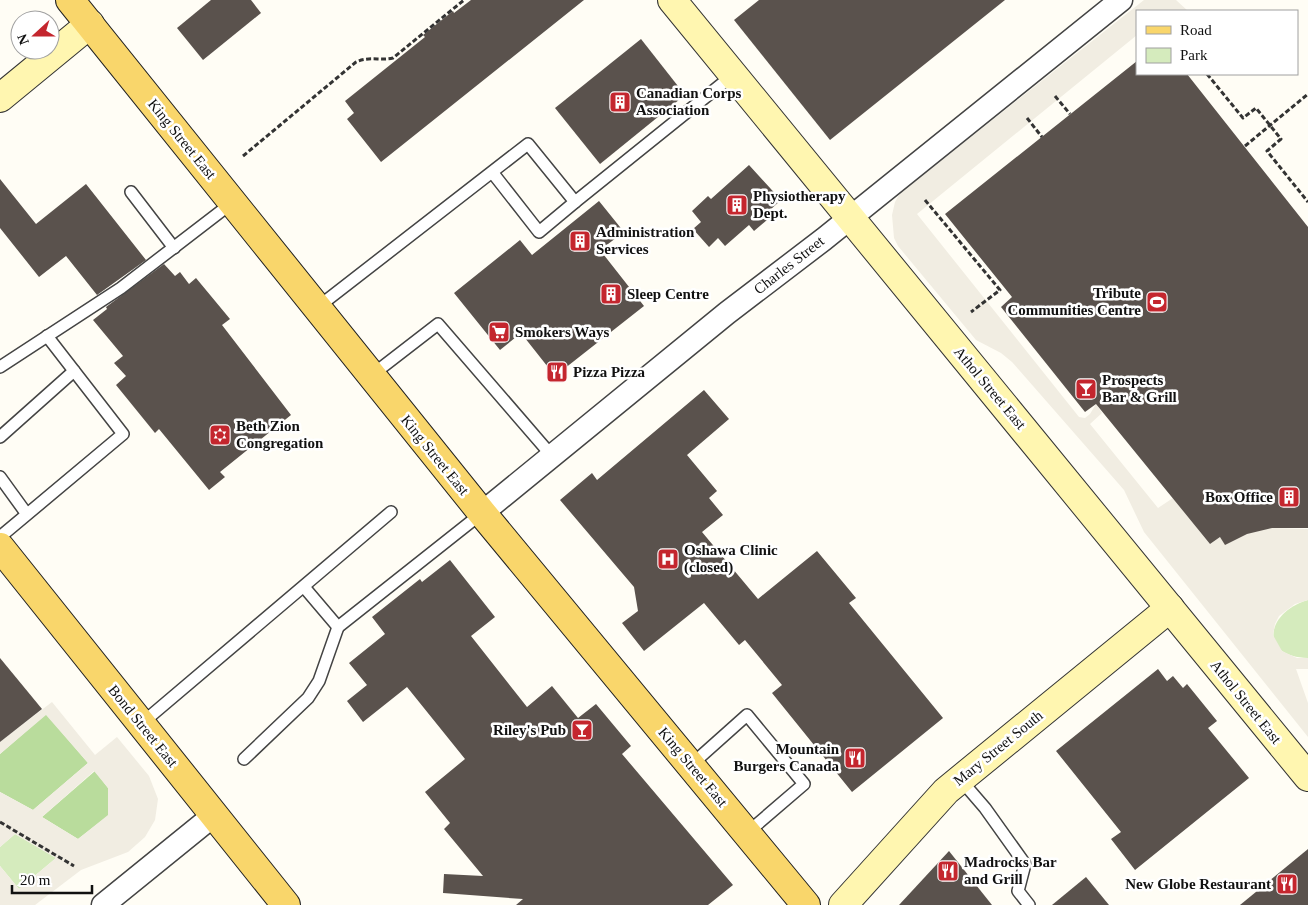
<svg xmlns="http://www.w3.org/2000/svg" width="1308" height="905" font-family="Georgia,serif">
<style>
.green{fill:#d5ebbd}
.forest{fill:#b9dc9c}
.plaza{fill:#f1ede2;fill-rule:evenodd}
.building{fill:#5a524d}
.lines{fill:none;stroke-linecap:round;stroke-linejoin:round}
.lane-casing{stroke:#444;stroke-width:14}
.street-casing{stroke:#444;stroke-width:25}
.secondary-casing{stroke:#333;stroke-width:30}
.primary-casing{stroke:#222;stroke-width:30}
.path{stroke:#333;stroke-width:3;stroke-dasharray:5 2.5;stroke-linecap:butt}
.lane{stroke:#fff;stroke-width:11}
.street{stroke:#fff;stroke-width:22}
.secondary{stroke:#fff6b0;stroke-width:28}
.primary{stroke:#f9d66b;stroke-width:28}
.labels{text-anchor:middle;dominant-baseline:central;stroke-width:5;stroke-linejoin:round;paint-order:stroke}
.poi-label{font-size:15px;font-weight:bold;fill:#111;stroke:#fff;text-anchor:start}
.street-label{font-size:15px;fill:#111;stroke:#fff}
</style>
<rect width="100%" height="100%" fill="#fffdf5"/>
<g class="green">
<path d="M1308 600V658C1258 657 1266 612 1308 600Z"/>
<polygon points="15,834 56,858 19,889 0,866 0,847"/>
</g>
<g class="forest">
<polygon points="46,714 88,763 33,810 0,792 0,754"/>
<polygon points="95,771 108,788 109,815 78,839 42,817"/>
</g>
<g class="plaza">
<polygon points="1144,0 1176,0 1188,11 1137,11 1137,35 917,214 1079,417 1085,418 1090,414 1096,404 1102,413 1090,424 1158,508 1173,498 1210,544 1220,537 1272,528 1308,529 1308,600 1295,604 1279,616 1275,624 1273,635 1282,651 1297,658 1308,658 1308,669 1296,669 1308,703 1308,737 1144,532 1124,490 1012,362 1001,353 976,340 898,246 894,238 892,215 895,202 900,193"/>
<path d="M52 702 95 755 117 737 149 776 158 799 155 820 145 837 128 852 81 870 35 905H0V866L19 889 56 858 15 834 0 847V792L33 810 88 763 46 715 0 754V742ZM94 771 108 788V815L78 839 42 817Z"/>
</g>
<g class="building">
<polygon points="211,0 251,0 261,13 203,60 177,28"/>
<polygon points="471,0 584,0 381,162 347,119 354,113 345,101 425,37 423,35 453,11 454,13"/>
<polygon points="759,0 1005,0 830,140 734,20"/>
<polygon points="641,39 685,95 600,164 555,108"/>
<polygon points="1137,61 1137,74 1187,74 1308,227 1308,528 1272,528 1247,534 1225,545 1220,537 1210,544 1096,404 1085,412 1001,307 1012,297 945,214"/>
<polygon points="749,165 781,200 770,210 774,214 754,231 749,225 725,246 718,238 709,247 693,229 701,222 692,211 708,196 711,199"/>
<polygon points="0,179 36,224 86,184 146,260 97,295 66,256 39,277 0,228"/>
<polygon points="599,201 624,232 600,250 644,306 555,376 521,333 500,350 454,293 520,240 532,255"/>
<polygon points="164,264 175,276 180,272 189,284 196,278 230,319 222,325 291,415 220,472 225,477 209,490 159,429 155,433 116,385 126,376 114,363 123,356 93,320 107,309 106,307"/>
<polygon points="704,390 729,419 687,455 717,491 709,498 723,515 702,532 758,599 817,551 856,598 849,603 943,718 852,792 772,693 782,685 745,640 739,645 704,603 644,651 622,623 638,611 634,587 560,500 592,473 597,480"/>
<polygon points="450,560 495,617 471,636 527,707 552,686 578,718 596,704 631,746 622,754 733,885 708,905 516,905 523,899 443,893 444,874 483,876 444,829 450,823 425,792 465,759 407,687 363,722 347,701 367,685 349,663 385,634 372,617 420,579 422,582"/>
<polygon points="0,658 42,709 0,742"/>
<polygon points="1158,669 1167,681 1173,676 1183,688 1187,684 1217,721 1208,728 1249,778 1135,870 1111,839 1121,832 1056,751"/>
<polygon points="1308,849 1308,905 1240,905"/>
<polygon points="949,851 992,905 899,905"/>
<polygon points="1086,877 1109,905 1052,905"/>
</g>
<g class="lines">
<g class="lane-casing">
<g id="lane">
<polyline points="131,192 174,248"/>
<polyline points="575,202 733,75"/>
<polyline points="318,307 528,144 575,202 539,232 492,172"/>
<polyline points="0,367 121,288 233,202"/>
<polyline points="372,375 438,324 552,456"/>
<polyline points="0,437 74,371"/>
<polyline points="0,477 26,513"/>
<polyline points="0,537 123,434 47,336"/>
<polyline points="304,587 338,627 482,513"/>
<polyline points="141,724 391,512"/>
<polyline points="244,759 308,698 319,681 338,627"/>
<polyline points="691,765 747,715 804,784 747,833"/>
<polyline points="960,779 985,808 1025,864 1018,891 1029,905"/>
</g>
</g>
<g class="street-casing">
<g id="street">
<polyline points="482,513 727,313 824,239 1121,0"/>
<polyline points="103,905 214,815"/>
</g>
</g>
<g class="secondary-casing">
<g id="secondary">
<polyline points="672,0 1308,777"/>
<polyline points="0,98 90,24"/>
<polyline points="843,905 946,791 1170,608"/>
</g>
</g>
<g class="primary-casing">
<g id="primary">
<polyline points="70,0 482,513 806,905"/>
<polyline points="0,547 286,905"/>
</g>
</g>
<g class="path">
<polyline points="1207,74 1243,118 1256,108 1281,139 1267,151 1308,202"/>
<polyline points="1055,96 1070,114"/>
<polyline points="1027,118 1042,137"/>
<polyline points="1245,146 1308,94"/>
<path d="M243 156 356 62C369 56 380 61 393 58L464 0"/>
<polyline points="925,200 1000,290 971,312"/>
<polyline points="0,822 74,866"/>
</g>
<use href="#lane" class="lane"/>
<use href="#street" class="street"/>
<use href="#secondary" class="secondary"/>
<use href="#primary" class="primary"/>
</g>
<defs>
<g id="building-square" transform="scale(1.125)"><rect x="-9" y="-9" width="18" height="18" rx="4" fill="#c4262e" stroke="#fff"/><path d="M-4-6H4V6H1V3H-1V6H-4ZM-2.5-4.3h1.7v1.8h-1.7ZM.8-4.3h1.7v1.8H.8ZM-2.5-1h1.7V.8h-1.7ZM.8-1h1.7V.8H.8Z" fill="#fff"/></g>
<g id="stadium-square" transform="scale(1.125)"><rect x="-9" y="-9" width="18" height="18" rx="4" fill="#c4262e" stroke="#fff"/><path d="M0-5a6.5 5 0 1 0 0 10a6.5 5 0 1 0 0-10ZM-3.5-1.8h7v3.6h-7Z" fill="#fff"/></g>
<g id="supermarket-square" transform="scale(1.125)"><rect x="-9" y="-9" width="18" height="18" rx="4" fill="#c4262e" stroke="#fff"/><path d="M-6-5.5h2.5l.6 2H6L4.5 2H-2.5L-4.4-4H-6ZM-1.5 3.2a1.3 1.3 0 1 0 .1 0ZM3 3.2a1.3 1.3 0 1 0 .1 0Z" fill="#fff"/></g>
<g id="restaurant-square" transform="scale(1.125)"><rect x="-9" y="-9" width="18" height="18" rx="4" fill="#c4262e" stroke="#fff"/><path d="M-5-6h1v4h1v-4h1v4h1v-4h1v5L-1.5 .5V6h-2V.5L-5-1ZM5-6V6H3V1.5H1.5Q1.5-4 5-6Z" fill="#fff"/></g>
<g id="bar-square" transform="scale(1.125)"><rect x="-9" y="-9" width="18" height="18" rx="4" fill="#c4262e" stroke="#fff"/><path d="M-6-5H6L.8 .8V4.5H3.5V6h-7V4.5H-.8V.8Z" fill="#fff"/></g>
<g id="synagogue-square" transform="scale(1.125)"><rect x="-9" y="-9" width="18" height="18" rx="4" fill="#c4262e" stroke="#fff"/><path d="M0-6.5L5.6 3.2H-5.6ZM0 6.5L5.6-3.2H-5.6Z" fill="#fff"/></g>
<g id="hospital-square" transform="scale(1.125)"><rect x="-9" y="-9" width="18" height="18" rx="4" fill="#c4262e" stroke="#fff"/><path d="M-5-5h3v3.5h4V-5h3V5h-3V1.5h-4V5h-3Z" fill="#fff"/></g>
</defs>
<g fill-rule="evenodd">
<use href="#building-square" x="620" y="102"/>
<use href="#building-square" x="737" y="205"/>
<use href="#building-square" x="580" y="241"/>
<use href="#building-square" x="611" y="294"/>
<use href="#stadium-square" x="1157" y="302"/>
<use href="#supermarket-square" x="499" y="332"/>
<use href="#restaurant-square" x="557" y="372"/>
<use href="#bar-square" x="1086" y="389"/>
<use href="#synagogue-square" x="220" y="435"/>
<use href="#building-square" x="1289" y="497"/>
<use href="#hospital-square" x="668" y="559"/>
<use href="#bar-square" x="582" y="730"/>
<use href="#restaurant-square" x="855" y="758"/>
<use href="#restaurant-square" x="948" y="871"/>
<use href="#restaurant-square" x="1287" y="884"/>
</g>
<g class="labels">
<g class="poi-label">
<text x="636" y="93">Canadian Corps<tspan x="636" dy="17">Association</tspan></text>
<text x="753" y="196">Physiotherapy<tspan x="753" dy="17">Dept.</tspan></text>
<text x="596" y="232">Administration<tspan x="596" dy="17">Services</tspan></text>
<text x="1141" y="293" text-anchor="end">Tribute<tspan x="1141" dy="17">Communities Centre</tspan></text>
<text x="627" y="294">Sleep Centre</text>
<text x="515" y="332">Smokers Ways</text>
<text x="573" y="372">Pizza Pizza</text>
<text x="1102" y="380">Prospects<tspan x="1102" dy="17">Bar &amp; Grill</tspan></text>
<text x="236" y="426">Beth Zion<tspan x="236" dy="17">Congregation</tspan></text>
<text x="1273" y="497" text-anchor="end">Box Office</text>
<text x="684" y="550">Oshawa Clinic<tspan x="684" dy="17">(closed)</tspan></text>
<text x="566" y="730" text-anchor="end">Riley's Pub</text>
<text x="839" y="749" text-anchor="end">Mountain<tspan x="839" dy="17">Burgers Canada</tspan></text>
<text x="964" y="862">Madrocks Bar<tspan x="964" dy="17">and Grill</tspan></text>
<text x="1271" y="884" text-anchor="end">New Globe Restaurant</text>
</g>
<g class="street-label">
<text transform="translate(182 139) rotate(51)">King Street East</text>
<text transform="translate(789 265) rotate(-38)">Charles Street</text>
<text transform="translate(990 388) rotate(50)">Athol Street East</text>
<text transform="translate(435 455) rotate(51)">King Street East</text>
<text transform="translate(1246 702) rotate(51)">Athol Street East</text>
<text transform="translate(143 726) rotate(51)">Bond Street East</text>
<text transform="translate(998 748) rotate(-39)">Mary Street South</text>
<text transform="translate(693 767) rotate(50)">King Street East</text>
</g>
</g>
<rect x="1136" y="10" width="162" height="65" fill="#ffffff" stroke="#a0a0a0"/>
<rect x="1146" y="26" width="25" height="8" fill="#f9d66b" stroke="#a0a0a0"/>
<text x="1180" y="35" font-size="15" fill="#111111">Road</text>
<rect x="1146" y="48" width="25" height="15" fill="#d5ebbd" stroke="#a0a0a0"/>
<text x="1180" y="60" font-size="15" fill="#111111">Park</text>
<g transform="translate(35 35) rotate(249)"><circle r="24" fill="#ffffff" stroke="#a0a0a0"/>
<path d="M0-4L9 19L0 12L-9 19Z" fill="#c4262e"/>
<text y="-8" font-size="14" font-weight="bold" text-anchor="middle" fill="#111111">N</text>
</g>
<path d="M12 885v8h80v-8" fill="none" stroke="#111111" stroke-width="2.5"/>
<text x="20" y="885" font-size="15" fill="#111111" stroke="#ffffff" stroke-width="4" paint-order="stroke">20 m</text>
</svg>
